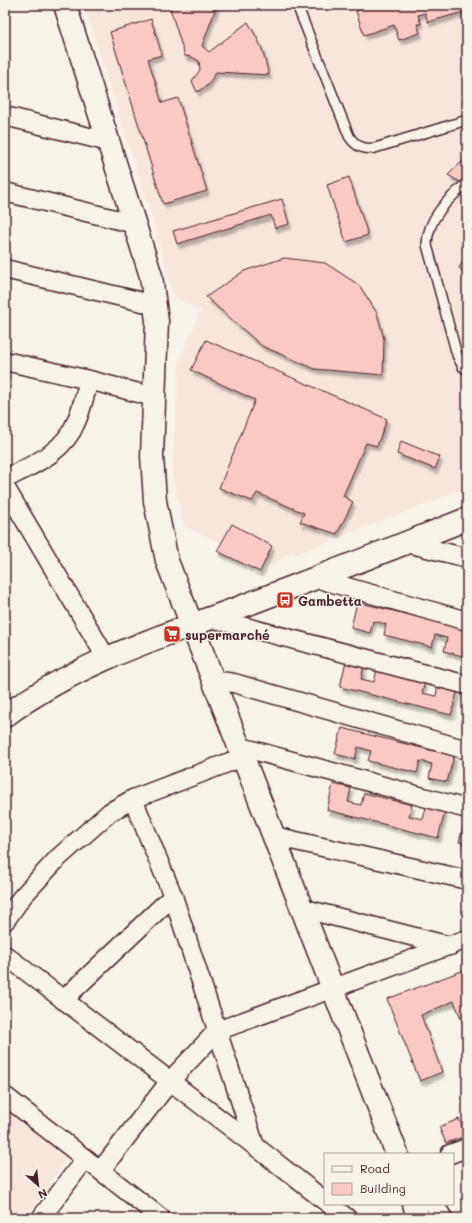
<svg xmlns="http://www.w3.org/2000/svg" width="472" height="1223" font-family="Mali,sans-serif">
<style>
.built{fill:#f8e6dd}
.building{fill:#fac9c4;stroke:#4a1f2b;filter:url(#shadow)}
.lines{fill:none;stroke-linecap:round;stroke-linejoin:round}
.lane-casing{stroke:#4a1f2b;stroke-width:12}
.street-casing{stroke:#4a1f2b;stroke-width:21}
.secondary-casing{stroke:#4a1f2b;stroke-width:25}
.lane{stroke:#f7f3e8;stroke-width:9}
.street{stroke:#f7f3e8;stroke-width:18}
.secondary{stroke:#f7f3e8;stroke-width:22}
.labels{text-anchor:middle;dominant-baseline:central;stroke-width:3;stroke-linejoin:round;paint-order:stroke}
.poi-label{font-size:13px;font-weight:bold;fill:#4a1f2b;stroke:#f7f3e8;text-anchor:start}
</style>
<defs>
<filter id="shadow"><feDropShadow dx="2.5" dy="4.5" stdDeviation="1" flood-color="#0004"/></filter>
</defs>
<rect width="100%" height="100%" fill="#f7f3e8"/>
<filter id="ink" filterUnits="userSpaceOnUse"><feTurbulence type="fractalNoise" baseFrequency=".025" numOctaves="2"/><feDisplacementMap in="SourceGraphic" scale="8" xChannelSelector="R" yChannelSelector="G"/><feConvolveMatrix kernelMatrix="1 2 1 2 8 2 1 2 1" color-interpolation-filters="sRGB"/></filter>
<g filter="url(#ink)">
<g class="built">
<polygon points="84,5 467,5 467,488 297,554 293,550 272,565 185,527 172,474 179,362 201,310 174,297 156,232"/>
<polygon points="5,1109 69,1155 25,1218 5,1218"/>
</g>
<g class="building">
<polygon points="169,5 217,5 202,46 209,52 248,22 257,38 262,49 269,75 216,72 208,85 197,92 192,81 200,70 199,61 192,57 185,56"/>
<polygon points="360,5 467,5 467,11 428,22 425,13 418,15 421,24 417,24 420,33 399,40 394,25 364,35 356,11 361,9"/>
<polygon points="151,19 162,55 148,59 162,103 178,98 207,191 163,204 110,32"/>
<polygon points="467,157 467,176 460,182 448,175"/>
<polygon points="349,177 368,235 346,242 327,185"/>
<polygon points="282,199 289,224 275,228 271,215 177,244 173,231"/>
<polygon points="467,254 467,273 459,268"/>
<polygon points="284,258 325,263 359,285 377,313 384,339 383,375 315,369 262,346 206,297 244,271"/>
<polygon points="206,340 387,419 377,446 366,443 343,496 353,502 337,534 300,522 304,513 257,493 252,501 219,488 255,400 191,370"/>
<polygon points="401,441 440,457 435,469 397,454"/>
<polygon points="232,524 272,546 260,572 217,551"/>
<polygon points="357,602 467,629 467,637 462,656 444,651 447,638 435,635 432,647 384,635 386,624 373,621 370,633 351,628"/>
<polygon points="346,661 364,666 361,679 374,682 377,670 425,682 422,693 436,696 438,684 458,689 451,715 340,687"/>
<polygon points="342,728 454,756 447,782 429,778 432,764 420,761 417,773 368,761 371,751 358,747 355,759 335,754"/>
<polygon points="333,784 351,788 348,802 361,805 364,793 412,805 409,816 423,819 426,807 445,812 438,838 327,810"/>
<polygon points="466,816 467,816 467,844 459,842"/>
<polygon points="467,969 467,1033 454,1001 421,1015 442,1072 420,1081 387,999"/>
<polygon points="459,1119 466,1136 446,1143 439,1127"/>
</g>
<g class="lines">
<g class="lane-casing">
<g id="lane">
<path d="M297 5 349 136C355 146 364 150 375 148L467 120"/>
<path d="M467 183C448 199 427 219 427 245L457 355 463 367 467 370"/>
</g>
</g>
<g class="street-casing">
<g id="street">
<polyline points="5,116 109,142"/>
<polyline points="5,192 135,224"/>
<polyline points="5,269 155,305"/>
<path d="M5 361 89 380C85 394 82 409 76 422 64 453 32 465 5 479"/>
<polyline points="89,380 154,397"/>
<polyline points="5,487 107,659"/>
<polyline points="407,543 467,558"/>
<polyline points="315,578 467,621"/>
<polyline points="211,618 467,685"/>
<polyline points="213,680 234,683 467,750"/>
<polyline points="238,746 467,809"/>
<polyline points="133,799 173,896 255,1146"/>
<polyline points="274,836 463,879"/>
<polyline points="301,908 450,946"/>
<polyline points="5,921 22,897 58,858 110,812 133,799 243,757"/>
<polyline points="5,955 255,1146 325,1201"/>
<polyline points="63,1000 173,896"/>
<polyline points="5,1096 161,1218"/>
<polyline points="450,1154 467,1148"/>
<polyline points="101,1170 170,1081 217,1031 467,939"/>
<polyline points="329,1204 347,1218"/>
<polyline points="434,1204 443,1218"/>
<polyline points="41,1218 85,1159"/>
</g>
</g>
<g class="secondary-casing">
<g id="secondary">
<polyline points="65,5 151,276 157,321 152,456 155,501 167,561 397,1154"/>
<path d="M5 716C73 665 159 637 238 608 314 579 391 549 467 519"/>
<polyline points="414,1204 418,1218"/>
</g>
</g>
<use href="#lane" class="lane"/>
<use href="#street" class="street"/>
<use href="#secondary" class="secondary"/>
</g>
</g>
<defs>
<g id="bus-square" transform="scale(0.9)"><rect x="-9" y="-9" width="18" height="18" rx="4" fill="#c8321e" stroke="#f7f3e8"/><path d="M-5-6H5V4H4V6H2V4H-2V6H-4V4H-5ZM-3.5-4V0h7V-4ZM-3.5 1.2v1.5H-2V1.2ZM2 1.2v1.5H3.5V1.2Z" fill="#fff"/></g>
<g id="supermarket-square" transform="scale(0.9)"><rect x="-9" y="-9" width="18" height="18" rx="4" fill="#c8321e" stroke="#f7f3e8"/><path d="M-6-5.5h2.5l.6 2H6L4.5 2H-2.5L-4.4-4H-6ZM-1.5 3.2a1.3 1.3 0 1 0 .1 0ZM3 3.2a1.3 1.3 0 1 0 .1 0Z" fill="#fff"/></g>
</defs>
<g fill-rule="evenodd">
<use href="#bus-square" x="285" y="600"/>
<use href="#supermarket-square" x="172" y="634"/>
</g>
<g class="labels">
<g class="poi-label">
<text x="298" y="600">Gambetta</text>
<text x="185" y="634">supermarché</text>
</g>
</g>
<rect width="472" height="1223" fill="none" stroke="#f7f3e8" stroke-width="20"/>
<rect x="10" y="10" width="452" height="1203" fill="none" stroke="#4a1f2b" stroke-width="1.5" filter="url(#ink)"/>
<rect x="324" y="1153" width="130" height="52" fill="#f7f3e8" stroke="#b29e9c"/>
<rect x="332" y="1166" width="20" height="6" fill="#f7f3e8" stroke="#b29e9c"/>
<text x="360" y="1173" font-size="12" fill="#4a1f2b">Road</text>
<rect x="332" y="1183" width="20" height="12" fill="#fac9c4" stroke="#b29e9c"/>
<text x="360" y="1193" font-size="12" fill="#4a1f2b">Building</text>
<g transform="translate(38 1185) rotate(152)" stroke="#f7f3e8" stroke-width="3" paint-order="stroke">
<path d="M0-3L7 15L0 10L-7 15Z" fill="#4a1f2b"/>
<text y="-6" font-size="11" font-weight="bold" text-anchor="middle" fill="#4a1f2b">N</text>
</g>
</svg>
